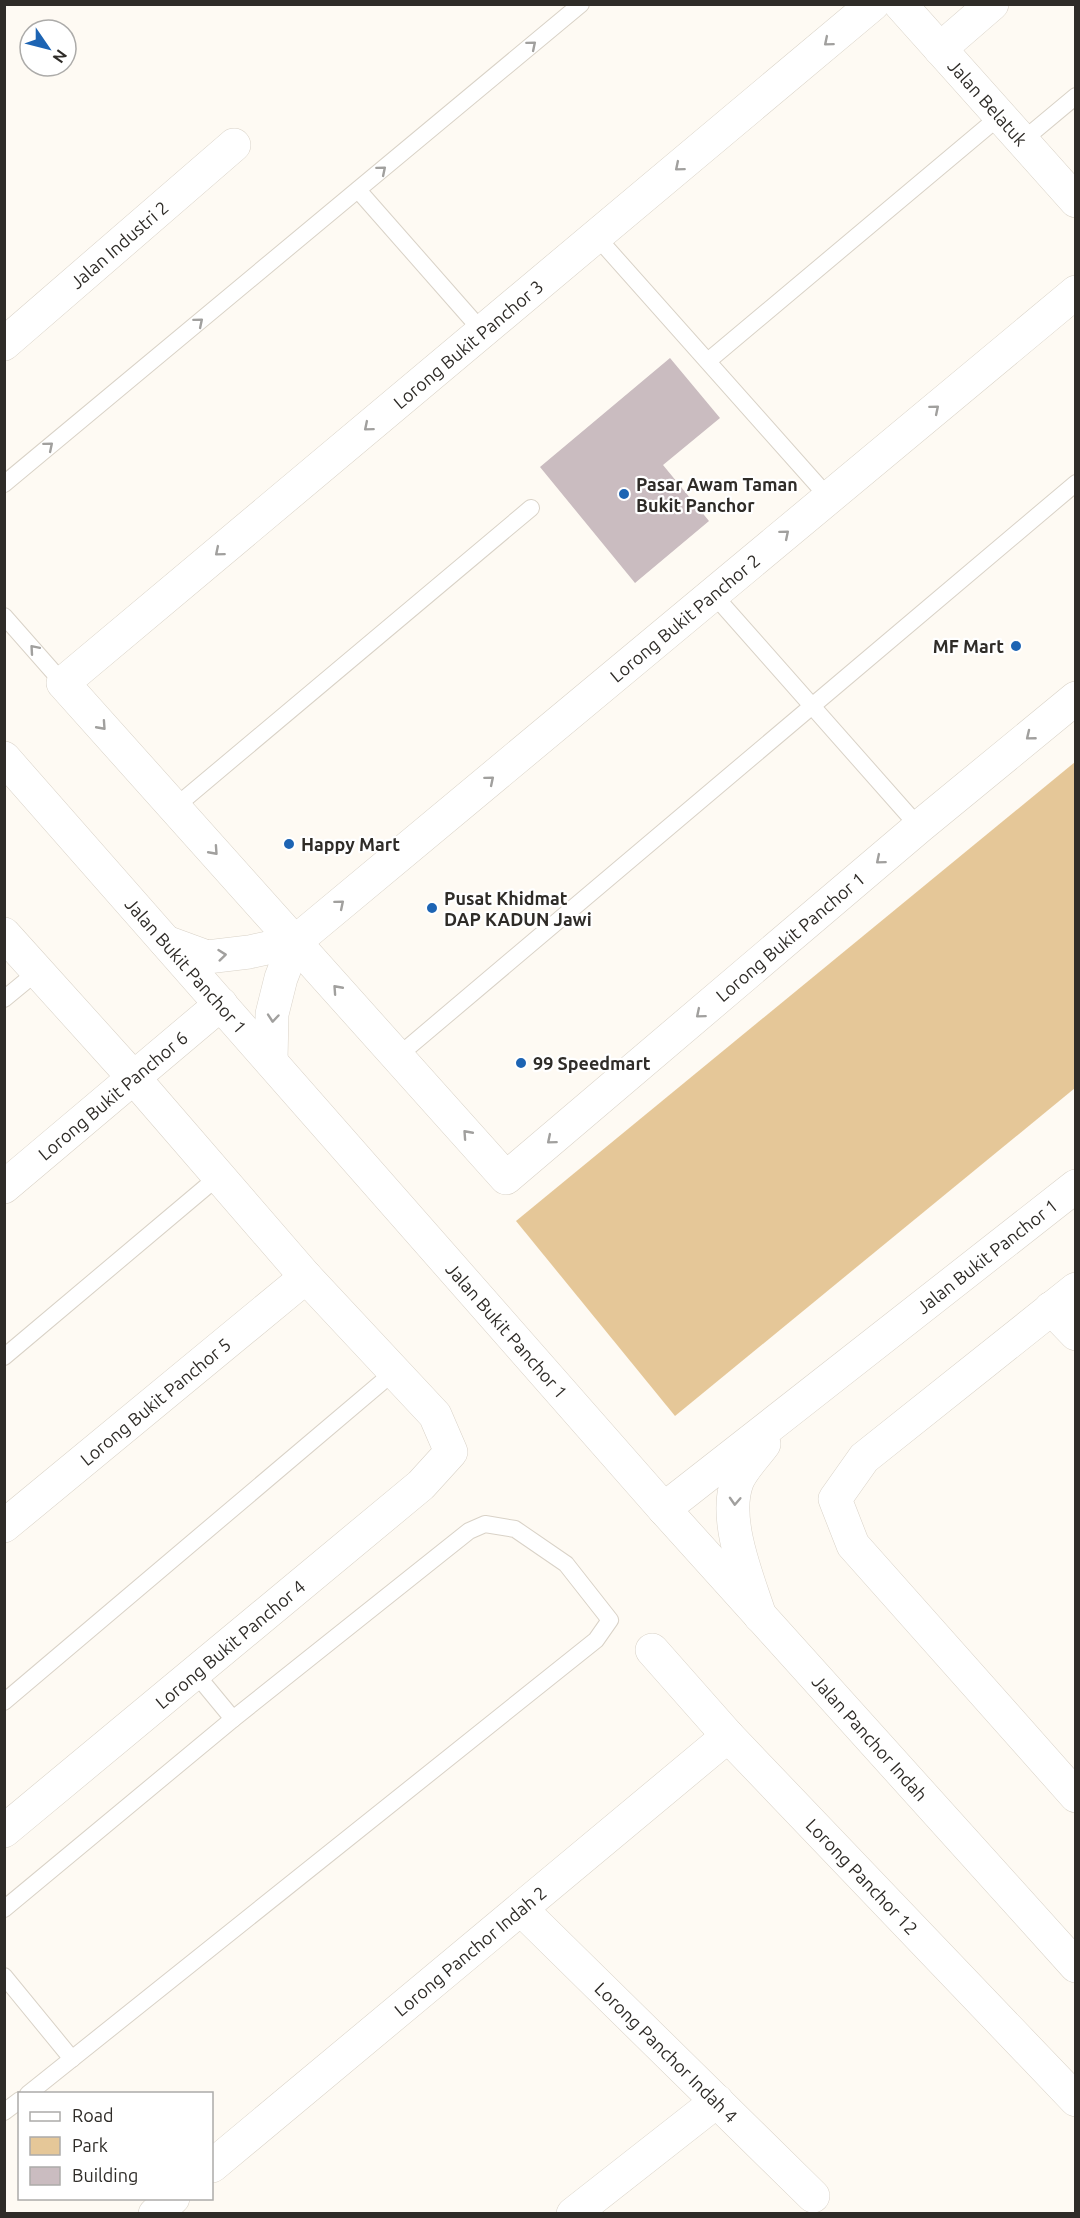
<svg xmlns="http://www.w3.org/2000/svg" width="1080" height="2218" font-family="Ubuntu,sans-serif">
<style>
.green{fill:#e5c798}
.building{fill:#cabcc0}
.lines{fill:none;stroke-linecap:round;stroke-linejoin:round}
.service-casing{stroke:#d9d2c7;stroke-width:18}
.minor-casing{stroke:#d9d2c7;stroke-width:34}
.tertiary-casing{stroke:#d9d2c7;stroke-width:34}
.service{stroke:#fff;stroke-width:16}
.minor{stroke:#fff;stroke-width:33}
.tertiary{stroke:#fff;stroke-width:33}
.oneway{stroke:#a1a09e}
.poi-dot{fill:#1d64b3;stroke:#fff;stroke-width:2}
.labels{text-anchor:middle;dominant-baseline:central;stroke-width:4.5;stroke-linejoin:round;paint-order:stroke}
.street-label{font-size:18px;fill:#2f2c28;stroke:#fff}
.poi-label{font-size:18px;font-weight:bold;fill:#2f2c28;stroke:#fff;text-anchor:start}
</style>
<rect width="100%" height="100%" fill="#fefaf3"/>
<polygon class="green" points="1075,762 1075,1088 675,1416 516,1221"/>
<polygon class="building" points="670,358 720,418 663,465 709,521 635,583 540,467"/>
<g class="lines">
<g class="service-casing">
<g id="service">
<polyline points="1022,141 1076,96"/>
<polyline points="358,190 482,331"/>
<polyline points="596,236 829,498"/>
<polyline points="708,361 1000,116"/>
<polyline points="4,484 581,4"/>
<polyline points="713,594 919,827"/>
<polyline points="4,616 63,683"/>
<polyline points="175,807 531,508"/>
<polyline points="4,999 38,971"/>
<polyline points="398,1056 1076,483"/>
<polyline points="4,1357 219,1176"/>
<polyline points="195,1673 233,1719"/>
<polyline points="4,1702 395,1371"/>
<polyline points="4,1909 233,1719 469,1531 485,1524 515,1529 566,1564 610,1620 596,1640 28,2094"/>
<polyline points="4,1976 72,2059"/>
<polyline points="4,2112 20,2100"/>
</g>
</g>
<g class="minor-casing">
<g id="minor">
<path id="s1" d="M873 4 63 683 506 1178 919 827 1076 698"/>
<path id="s2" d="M900 4 1076 201"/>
<polyline points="940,49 992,4"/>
<path id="s3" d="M4 344 234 145"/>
<polyline points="4,934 133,1077 306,1277 435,1415 451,1452 421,1485 4,1831"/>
<path id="s4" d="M166 942 207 957 249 952 295 942 1076 292"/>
<polyline points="271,1061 272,1014 281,978 295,942"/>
<path id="s5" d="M4 1187 221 1004"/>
<polyline points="1076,1289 864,1458 835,1499 853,1545 1076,1796"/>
<polyline points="1051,1308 1076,1334"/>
<path id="s6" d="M664 1509 1076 1966"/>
<path id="s7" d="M4 1526 306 1277"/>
<path id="s8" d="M652 1650 728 1736 1076 2100"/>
<path id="s9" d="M521 1909 813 2196"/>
<path id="s10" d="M212 2166 728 1736"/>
<polyline points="155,2214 173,2198"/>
<polyline points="573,2214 717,2101"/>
</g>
</g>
<g class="tertiary-casing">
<g id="tertiary">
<path id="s11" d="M4 758 664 1509 1076 1186"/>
<path d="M760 1616C748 1579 723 1520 737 1482 742 1469 756 1455 764 1444"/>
</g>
</g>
<use href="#service" class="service"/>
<use href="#minor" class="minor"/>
<use href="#tertiary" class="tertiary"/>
</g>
<defs><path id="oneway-chevron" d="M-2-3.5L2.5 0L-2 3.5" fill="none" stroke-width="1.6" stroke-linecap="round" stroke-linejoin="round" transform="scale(1.5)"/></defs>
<g class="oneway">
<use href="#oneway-chevron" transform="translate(828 42) rotate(140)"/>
<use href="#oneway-chevron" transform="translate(532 45) rotate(-40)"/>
<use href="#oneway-chevron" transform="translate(679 167) rotate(140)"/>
<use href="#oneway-chevron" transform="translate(382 170) rotate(-40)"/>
<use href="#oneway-chevron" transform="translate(199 322) rotate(-40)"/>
<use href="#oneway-chevron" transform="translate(935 409) rotate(-40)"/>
<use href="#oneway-chevron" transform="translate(368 427) rotate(140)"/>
<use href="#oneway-chevron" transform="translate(49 446) rotate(-40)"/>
<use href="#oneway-chevron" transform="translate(785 534) rotate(-40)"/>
<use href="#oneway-chevron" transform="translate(219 552) rotate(140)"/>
<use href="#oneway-chevron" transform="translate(34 649) rotate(-131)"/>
<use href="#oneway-chevron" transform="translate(102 726) rotate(48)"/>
<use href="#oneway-chevron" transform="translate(1030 736) rotate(141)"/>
<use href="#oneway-chevron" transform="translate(490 780) rotate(-40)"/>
<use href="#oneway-chevron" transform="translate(214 851) rotate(48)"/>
<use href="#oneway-chevron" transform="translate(880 860) rotate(140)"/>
<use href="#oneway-chevron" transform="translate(340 904) rotate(-40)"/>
<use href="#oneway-chevron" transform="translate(222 955) rotate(-6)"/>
<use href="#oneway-chevron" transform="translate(337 989) rotate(-132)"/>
<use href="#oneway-chevron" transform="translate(700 1014) rotate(140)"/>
<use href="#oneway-chevron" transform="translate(273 1018) rotate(95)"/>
<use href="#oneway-chevron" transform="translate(467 1134) rotate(-132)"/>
<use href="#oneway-chevron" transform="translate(551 1140) rotate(140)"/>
<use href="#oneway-chevron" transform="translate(735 1501) rotate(93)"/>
</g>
<g class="poi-dot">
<circle cx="624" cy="494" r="6"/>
<circle cx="1016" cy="646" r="6"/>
<circle cx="289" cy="844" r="6"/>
<circle cx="432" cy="908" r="6"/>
<circle cx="521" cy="1063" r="6"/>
</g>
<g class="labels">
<g class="street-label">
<text stroke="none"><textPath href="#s2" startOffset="132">Jalan Belatuk</textPath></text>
<text stroke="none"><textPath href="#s3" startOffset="152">Jalan Industri 2</textPath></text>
<text transform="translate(468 344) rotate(-40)">Lorong Bukit Panchor 3</text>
<text stroke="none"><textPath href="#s4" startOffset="640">Lorong Bukit Panchor 2</textPath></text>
<text stroke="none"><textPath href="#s1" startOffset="2094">Lorong Bukit Panchor 1</textPath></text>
<text stroke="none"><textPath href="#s11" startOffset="276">Jalan Bukit Panchor 1</textPath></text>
<text stroke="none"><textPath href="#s5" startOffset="142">Lorong Bukit Panchor 6</textPath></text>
<text stroke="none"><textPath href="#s11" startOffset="1410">Jalan Bukit Panchor 1</textPath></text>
<text stroke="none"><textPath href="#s11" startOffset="762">Jalan Bukit Panchor 1</textPath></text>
<text stroke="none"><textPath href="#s7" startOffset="196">Lorong Bukit Panchor 5</textPath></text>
<text transform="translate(230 1644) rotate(-40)">Lorong Bukit Panchor 4</text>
<text stroke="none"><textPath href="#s6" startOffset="308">Jalan Panchor Indah</textPath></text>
<text stroke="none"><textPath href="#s8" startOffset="309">Lorong Panchor 12</textPath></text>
<text stroke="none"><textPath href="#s10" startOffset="336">Lorong Panchor Indah 2</textPath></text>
<text stroke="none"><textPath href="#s9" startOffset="204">Lorong Panchor Indah 4</textPath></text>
</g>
<g class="poi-label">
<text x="636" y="484">Pasar Awam Taman<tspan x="636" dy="21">Bukit Panchor</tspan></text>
<text x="1004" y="646" text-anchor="end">MF Mart</text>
<text x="301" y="844">Happy Mart</text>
<text x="444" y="898">Pusat Khidmat<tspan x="444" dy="21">DAP KADUN Jawi</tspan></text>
<text x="533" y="1063">99 Speedmart</text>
</g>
</g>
<rect width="1080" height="2218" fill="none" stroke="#2f2c28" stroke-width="12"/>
<rect x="18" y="2092" width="195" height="108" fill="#ffffff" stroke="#acaba9" stroke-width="1.5"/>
<rect x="30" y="2112" width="30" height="9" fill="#ffffff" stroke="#acaba9" stroke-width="1.5"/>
<text x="72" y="2122" font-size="18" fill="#2f2c28">Road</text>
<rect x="30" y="2137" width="30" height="18" fill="#e5c798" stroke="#acaba9" stroke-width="1.5"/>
<text x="72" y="2152" font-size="18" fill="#2f2c28">Park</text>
<rect x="30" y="2167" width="30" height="18" fill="#cabcc0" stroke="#acaba9" stroke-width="1.5"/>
<text x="72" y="2182" font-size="18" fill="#2f2c28">Building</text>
<g transform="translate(48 48) rotate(125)"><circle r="28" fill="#ffffff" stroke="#acaba9" stroke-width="1.5"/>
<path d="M0-4.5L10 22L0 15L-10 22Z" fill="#1d64b3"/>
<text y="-9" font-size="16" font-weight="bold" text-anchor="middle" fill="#2f2c28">N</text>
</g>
</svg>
